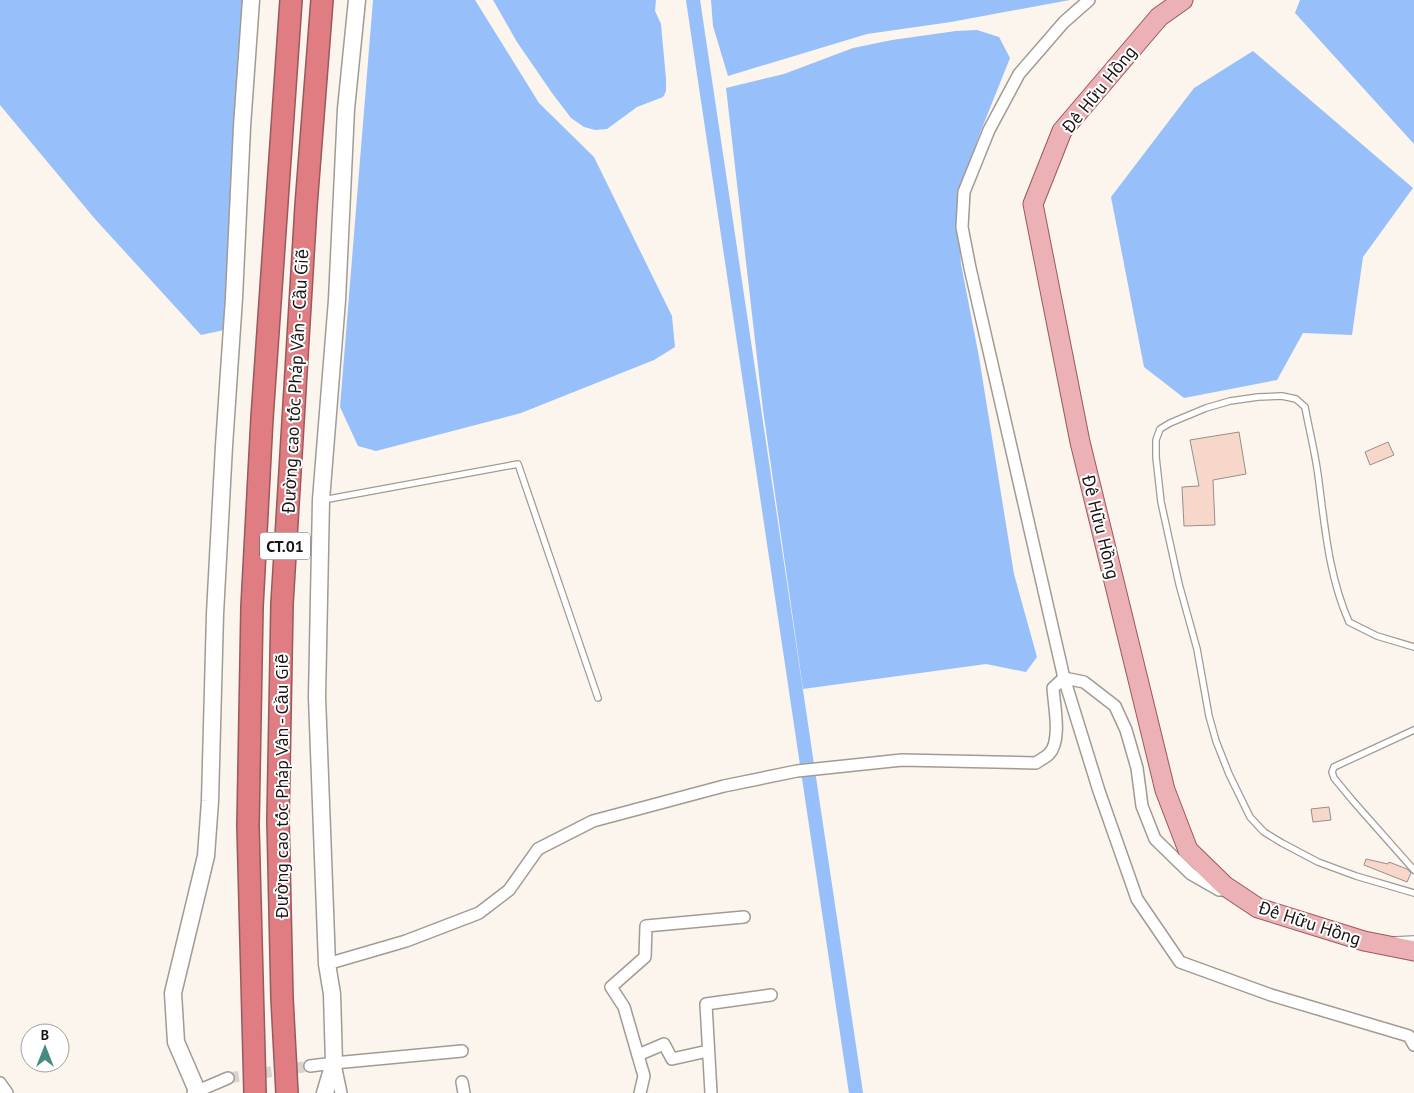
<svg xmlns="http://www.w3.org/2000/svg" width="1414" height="1093" font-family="'PT Sans',sans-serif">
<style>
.water{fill:#97bffa}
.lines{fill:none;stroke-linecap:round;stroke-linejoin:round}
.canal{stroke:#97bffa;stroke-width:14}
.building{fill:#f6d7ca;stroke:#988f8b}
.street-tunnel{stroke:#d9d3cd;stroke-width:11;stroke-dasharray:11 5.5;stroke-linecap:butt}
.lane-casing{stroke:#a09b94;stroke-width:8}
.street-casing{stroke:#a09b94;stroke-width:14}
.secondary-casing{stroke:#a09b94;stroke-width:19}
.primary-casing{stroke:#99595b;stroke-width:21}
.highway-casing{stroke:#99595b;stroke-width:24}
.lane{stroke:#fff;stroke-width:5.5}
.street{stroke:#fff;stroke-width:11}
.secondary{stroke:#fff;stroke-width:16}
.primary{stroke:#ecb1b4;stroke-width:19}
.highway{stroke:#df7d82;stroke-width:21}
.labels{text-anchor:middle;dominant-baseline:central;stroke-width:4;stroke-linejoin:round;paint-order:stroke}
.shield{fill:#fff;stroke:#5d5b5a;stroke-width:1}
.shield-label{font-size:16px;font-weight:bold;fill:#171513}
.street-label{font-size:18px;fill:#171513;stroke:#fff}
</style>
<rect width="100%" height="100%" fill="#fbf5ee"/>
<g class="water">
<polygon points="0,0 244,0 238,53 224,330 201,335 95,219 0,105"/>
<polygon points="373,0 475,0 539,103 594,157 672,316 675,347 654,360 521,413 376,451 358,446 340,407"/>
<polygon points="493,0 656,0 655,11 661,24 666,79 666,91 663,97 637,107 607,129 595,130 584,127 571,118 552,93 517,42"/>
<polygon points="711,0 1070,0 951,22 867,34 728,76 713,26"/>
<polygon points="1300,0 1414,0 1414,144 1295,13"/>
<polygon points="977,30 999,37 1010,58 980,133 961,187 958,218 961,264 979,357 1014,574 1037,657 1026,672 986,664 803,689 763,410 726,88 784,74 853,48 892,40 956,31"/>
<polygon points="1253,51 1413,188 1363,257 1352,335 1303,333 1277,380 1184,398 1144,367 1111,197 1194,88"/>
</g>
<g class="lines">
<polyline class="canal" points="693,0 856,1093"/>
</g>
<g class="building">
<polygon points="1239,432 1246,474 1213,480 1215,525 1184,526 1182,487 1199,486 1190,440"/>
<polygon points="1388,442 1394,455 1370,465 1365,452"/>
<polygon points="1329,807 1331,820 1313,822 1311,809"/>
<polygon points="1366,859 1388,864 1389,862 1407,869 1411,873 1407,882 1364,865"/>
</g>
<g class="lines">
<polyline class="street-tunnel" points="228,1078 310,1066"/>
<g class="lane-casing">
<g id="lane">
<polyline points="323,500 518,464 598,698"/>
<path d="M1414 647 1377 636 1349 622C1328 574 1325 526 1318 475 1315 452 1309 429 1305 407L1296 399 1282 396 1258 397 1230 401 1206 408 1170 423 1160 429 1156 440V457L1161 502 1179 584 1197 649 1209 716 1216 741 1229 774 1250 817 1264 832 1282 843 1318 862 1356 876 1414 893"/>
<polyline points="1414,730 1334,767 1332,772 1334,778 1353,801 1414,870"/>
<polyline points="1396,940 1414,939"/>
</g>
</g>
<g class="street-casing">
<g id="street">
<polyline points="1089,0 1064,22 1019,74 989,130 964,192 962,227 970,268 1064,678 1099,791 1137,899 1180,962 1271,995 1409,1036 1414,1045"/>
<path d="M327 964 406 941 479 913 509 890 538 849 593 821 724 786 797 771 902 760 1036 763C1040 760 1045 758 1049 754 1062 741 1054 705 1053 688L1064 678 1084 682 1115 706 1126 730 1137 768 1142 806 1155 839 1191 874 1219 890H1224"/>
<polyline points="638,1055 664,1044 672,1059 708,1051"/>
<polyline points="335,1064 341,1093"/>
<polyline points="310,1066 334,1063 462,1051"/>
<polyline points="462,1082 464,1093"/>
<polyline points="0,1083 7,1093"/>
<polyline points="193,1093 228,1078"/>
<polyline points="640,1093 644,1076 624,1007 611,987 645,957 646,926 744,917"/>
<polyline points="711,1093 706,1004 771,995"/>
</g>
</g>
<g class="secondary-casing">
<g id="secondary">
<polyline points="198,1093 176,1042 173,993 206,856 210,801 215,614 224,446 234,298 242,127 251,0"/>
<polyline points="325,1093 334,1063 332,994 327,964 317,697 321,500 337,300 346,109 357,0"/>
</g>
</g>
<g class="primary-casing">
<polyline id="primary" points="1183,0 1159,17 1062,131 1033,204 1080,442 1165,790 1188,850 1225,886 1258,908 1364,941 1414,951"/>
</g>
<g class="highway-casing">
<g id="highway">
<polyline points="255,1093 248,826 252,607 262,418 291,0"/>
<polyline points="287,1093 282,998 278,820 282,604 306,206 322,0"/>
</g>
</g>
<use href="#lane" class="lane"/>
<use href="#street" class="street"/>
<use href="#secondary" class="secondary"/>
<use href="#primary" class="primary"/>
<use href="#highway" class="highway"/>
</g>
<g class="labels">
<rect class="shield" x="260" y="532.5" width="50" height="27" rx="4"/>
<g class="shield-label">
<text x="285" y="546">CT.01</text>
</g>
<g class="street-label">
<text transform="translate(1099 89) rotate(-51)">Đê Hữu Hồng</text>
<text transform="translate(295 381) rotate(-87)">Đường cao tốc Pháp Vân - Cầu Giẽ</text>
<text transform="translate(1101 527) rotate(76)">Đê Hữu Hồng</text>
<text transform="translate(281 786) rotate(-90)">Đường cao tốc Pháp Vân - Cầu Giẽ</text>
<text transform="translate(1310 923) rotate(18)">Đê Hữu Hồng</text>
</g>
</g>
<g transform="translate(45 1048)"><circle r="24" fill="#ffffff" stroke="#a2a1a1"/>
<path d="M0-4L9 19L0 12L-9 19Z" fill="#468b81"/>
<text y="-8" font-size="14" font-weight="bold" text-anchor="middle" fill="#171513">B</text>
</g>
</svg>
